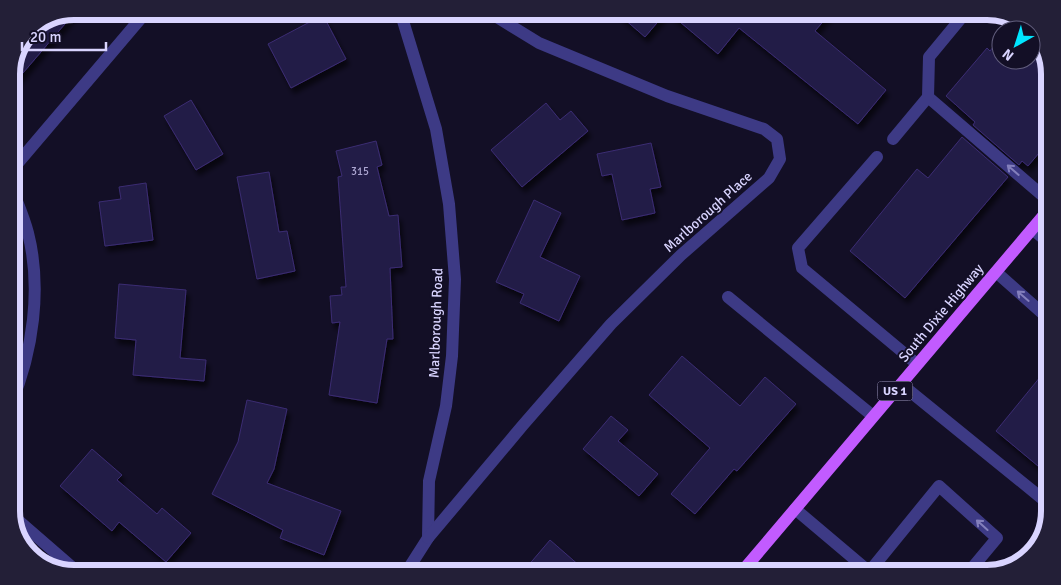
<svg xmlns="http://www.w3.org/2000/svg" width="1061" height="585" font-family="Signika,sans-serif">
<style>
.building{fill:#241b47;stroke:#3b2d73;filter:url(#shadow)}
.lines{fill:none;stroke-linecap:round;stroke-linejoin:round}
.minor{stroke:#3d3a85;stroke-width:12}
.major{stroke:#c25bff;stroke-width:12}
.oneway{stroke:#837fbc}
.labels{text-anchor:middle;dominant-baseline:central;stroke-width:4;stroke-linejoin:round;paint-order:stroke}
.number-label{font-size:11px;fill:#aca6d1}
.shield{fill:#130f26;stroke:#9e99be;stroke-width:1}
.shield-label{font-size:12px;font-weight:bold;fill:#d9d4ff}
.street-label{font-size:14px;fill:#d9d4ff;stroke:#130f26}
.rim{fill:none;stroke:#d9d4ff;stroke-width:6}
</style>
<defs>
<filter id="shadow"><feDropShadow dx="3" dy="5.5" stdDeviation="2.5" flood-color="#0009"/></filter>
</defs>
<rect width="100%" height="100%" fill="#130f26"/>
<g class="building">
<polygon points="76,11 11,87 11,71 30,30"/>
<polygon points="615,11 832,11 815,31 886,90 858,124 739,28 718,54 667,11 645,37"/>
<polygon points="323,15 346,59 291,88 268,44"/>
<polygon points="1016,19 1018,20 1029,30 1007,30"/>
<polygon points="1031,32 1039,40 1050,71 1050,140 1028,166 1022,161 1019,165 973,125 975,122 946,96 987,48 990,51 1001,37 1001,60 1031,60"/>
<polygon points="191,100 223,154 196,170 164,116"/>
<polygon points="546,103 560,120 571,111 588,131 522,187 491,150"/>
<polygon points="962,137 1008,177 905,298 850,251 917,169 928,178"/>
<polygon points="376,141 382,165 377,167 389,216 398,215 402,267 390,268 393,339 387,339 377,403 329,395 340,322 332,323 330,296 342,295 341,287 346,287 338,177 342,176 336,151"/>
<polygon points="651,143 661,187 650,189 655,213 622,220 612,174 602,176 597,154"/>
<polygon points="269,172 279,232 287,231 295,271 257,279 237,177"/>
<polygon points="146,183 153,240 105,246 99,202 121,199 119,187"/>
<polygon points="534,200 561,213 540,257 580,276 559,321 520,303 524,294 496,282"/>
<polygon points="119,284 186,290 180,358 206,360 204,381 133,375 136,340 115,338"/>
<polygon points="682,356 740,406 765,377 796,404 737,471 734,469 695,514 671,494 710,448 649,395"/>
<polygon points="1050,365 1050,476 996,431"/>
<polygon points="247,400 287,409 274,469 267,483 341,511 324,555 280,538 283,530 212,494 238,442"/>
<polygon points="611,416 628,430 618,441 658,474 639,496 583,449"/>
<polygon points="92,449 122,475 117,480 157,514 162,508 191,533 166,562 119,522 112,531 60,486"/>
<polygon points="550,540 589,574 521,574"/>
</g>
<g class="lines">
<g class="minor">
<polyline points="400,11 436,129 449,204 455,279 452,356 446,406 429,481 428,538 405,574"/>
<polyline points="928,97 1050,202"/>
<polyline points="893,139 928,97 929,57 967,11"/>
<polyline points="877,157 798,248 802,268 917,364"/>
<polyline points="11,171 147,11"/>
<path d="M11 186C17 202 24 217 28 233 42 288 33 352 11 404"/>
<polyline points="1032,229 1050,244"/>
<polyline points="996,272 1050,320"/>
<polyline points="728,297 873,416"/>
<polyline points="901,384 1050,505"/>
<polyline points="795,509 872,574"/>
<polyline points="12,515 80,574"/>
<polyline points="428,538 523,425 611,324 681,255 769,178 780,159 777,139 764,129 667,96 539,43 487,11"/>
<polyline points="869,572 939,486 997,538 967,574"/>
</g>
<polyline class="major" points="740,574 1050,208"/>
</g>
<defs><path id="oneway-shaft" d="M-6 0H5M1.5-3L5.5 0L1.5 3" fill="none" stroke-width="1.6" stroke-linecap="round" stroke-linejoin="round" transform="scale(1.25)"/></defs>
<g class="oneway">
<use href="#oneway-shaft" transform="translate(1013 170) rotate(-139)"/>
<use href="#oneway-shaft" transform="translate(1023 296) rotate(-139)"/>
<use href="#oneway-shaft" transform="translate(982 525) rotate(-138)"/>
</g>
<g class="labels">
<g class="number-label">
<text x="360" y="171">315</text>
</g>
<rect class="shield" x="877.5" y="381.5" width="35" height="19" rx="4"/>
<g class="shield-label">
<text x="895" y="391">US 1</text>
</g>
<g class="street-label">
<text transform="translate(708 212) rotate(-42)">Marlborough Place</text>
<text transform="translate(941 313) rotate(-50)">South Dixie Highway</text>
<text transform="translate(436 323) rotate(-88)">Marlborough Road</text>
</g>
</g>
<path d="M0 0H1061V585H0ZM74 20H987A54 54 0 0 1 1041 74V511A54 54 0 0 1 987 565H74A54 54 0 0 1 20 511V74A54 54 0 0 1 74 20Z" fill="#231f37" fill-rule="evenodd"/>
<path class="rim" d="M74 20H987A54 54 0 0 1 1041 74V511A54 54 0 0 1 987 565H74A54 54 0 0 1 20 511V74A54 54 0 0 1 74 20Z"/>
<g transform="translate(1016 45) rotate(219)"><circle r="24" fill="#130f26" stroke="#625e7d"/>
<path d="M0-4L9 19L0 12L-9 19Z" fill="#00e5ff"/>
<text y="-8" font-size="14" font-weight="bold" text-anchor="middle" fill="#d9d4ff">N</text>
</g>
<path d="M22 42v8h84v-8" fill="none" stroke="#d9d4ff" stroke-width="2.5"/>
<text x="30" y="42" font-size="15" fill="#d9d4ff" stroke="#130f26" stroke-width="4" paint-order="stroke">20 m</text>
</svg>
